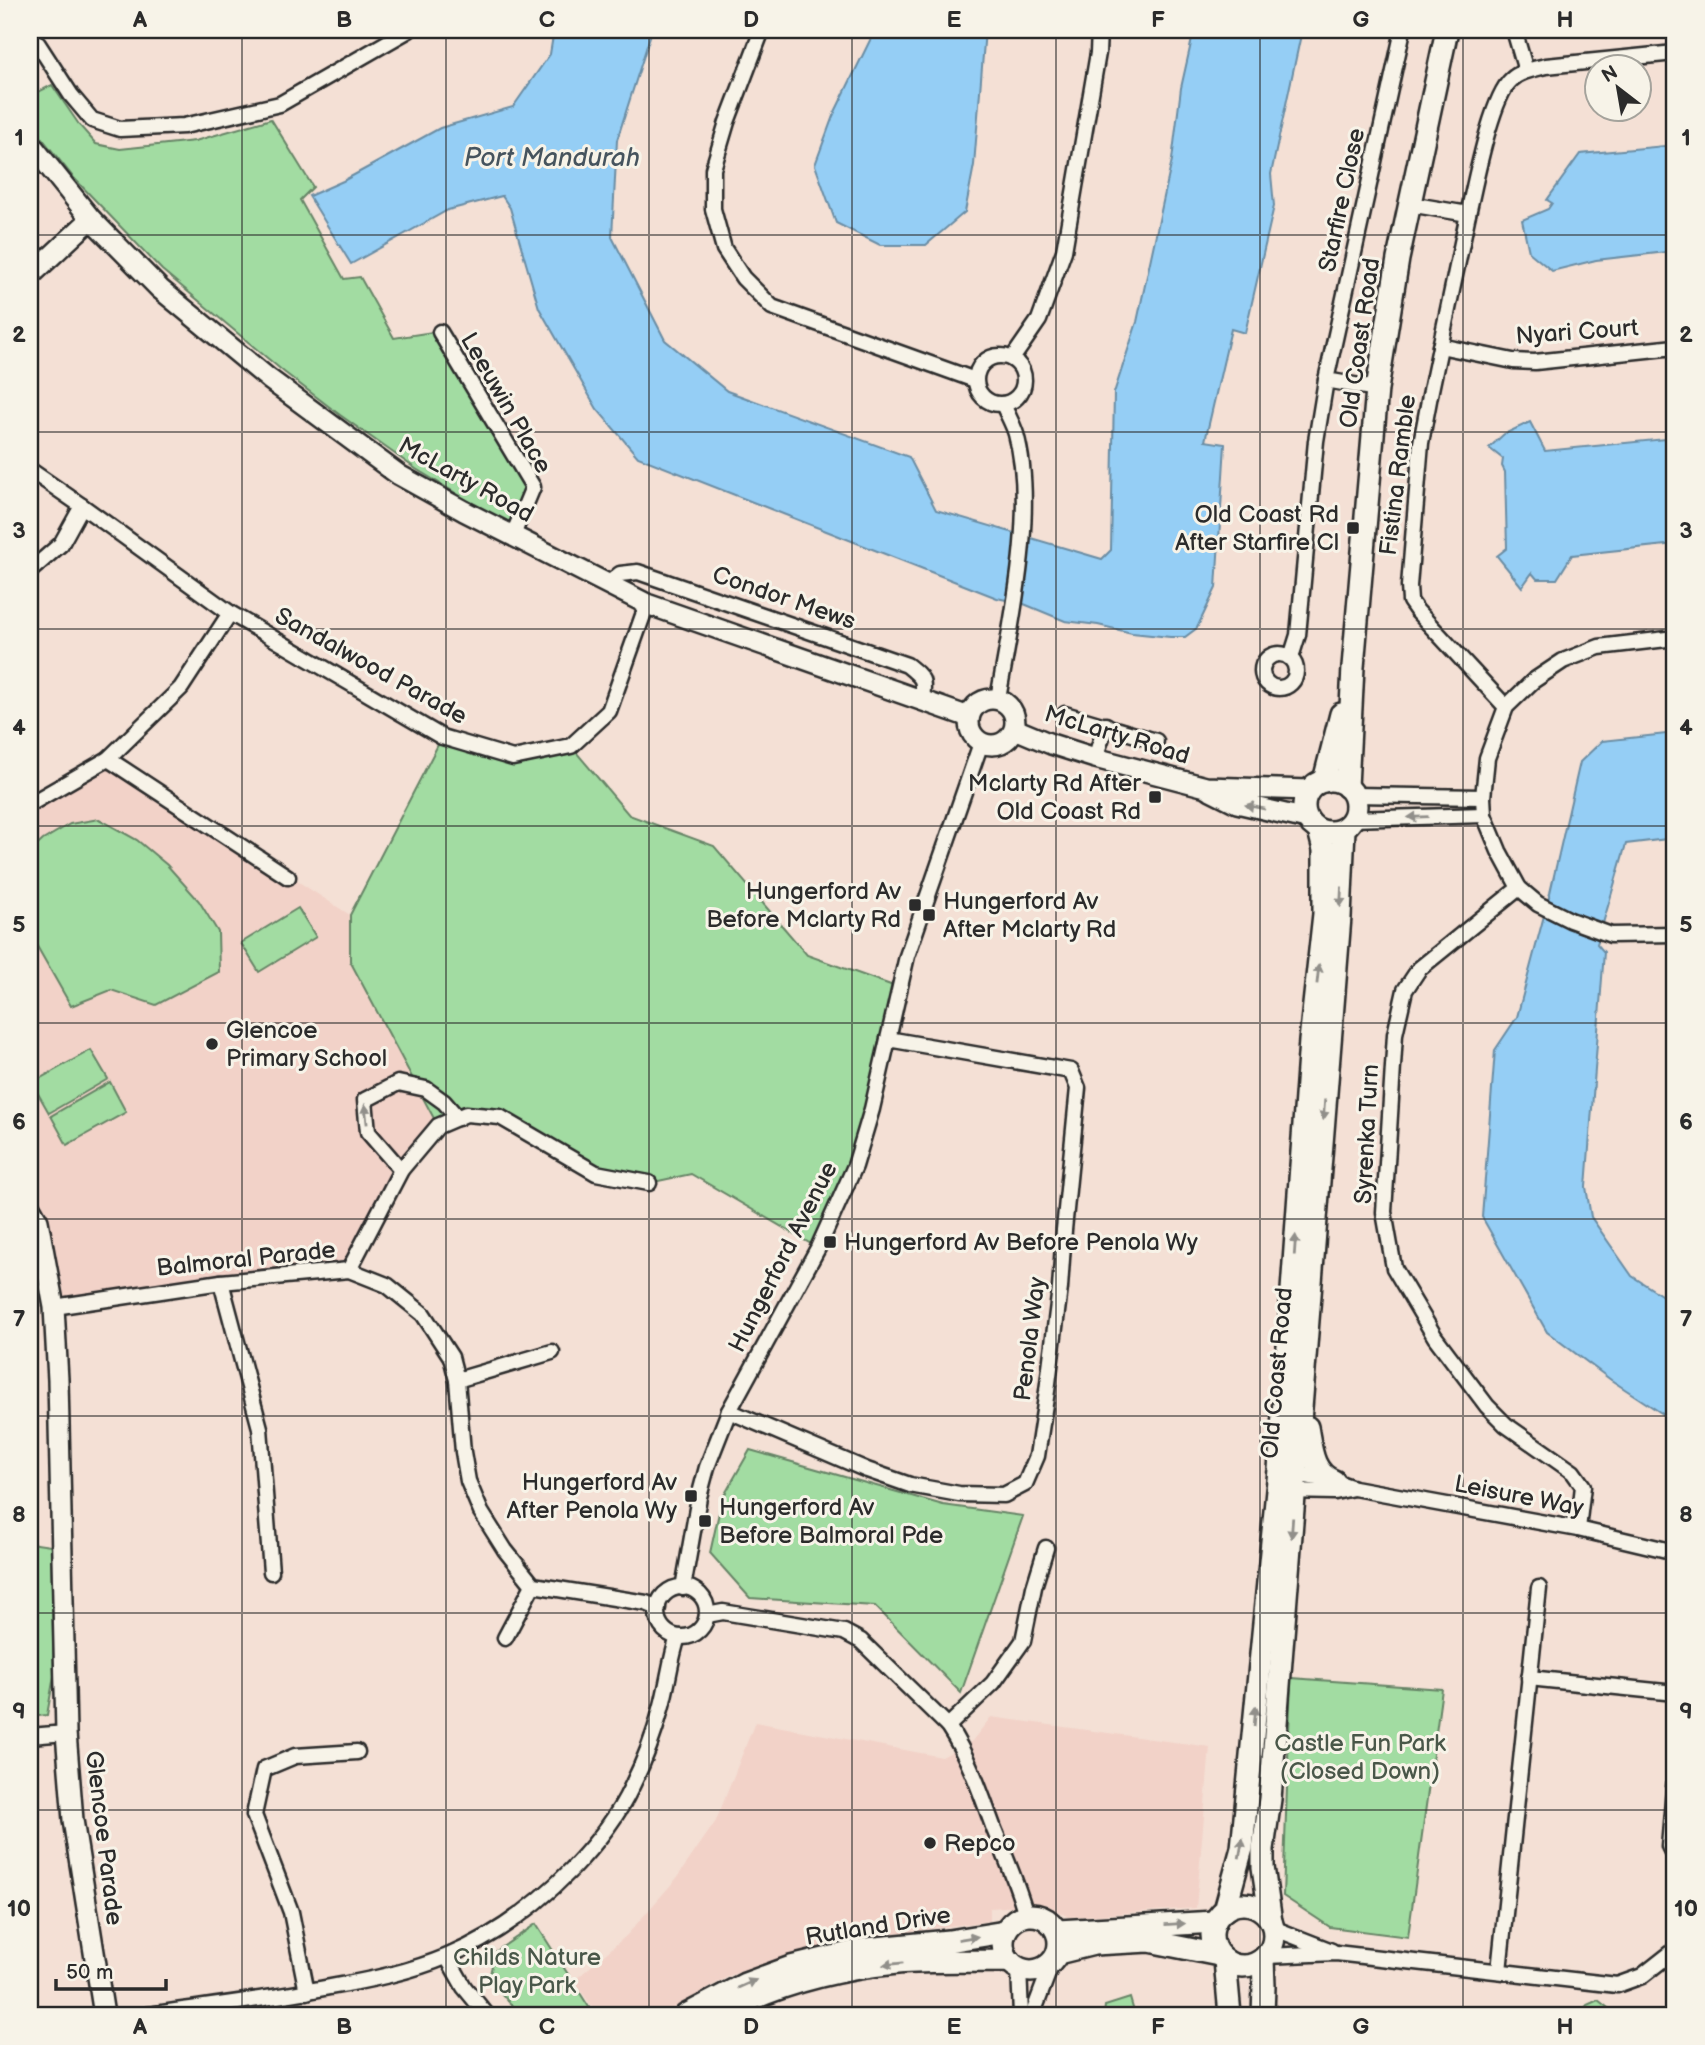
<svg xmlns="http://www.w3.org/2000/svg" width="1705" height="2045" font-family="'Balsamiq Sans',sans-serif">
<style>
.built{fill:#f2d2c8}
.green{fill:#a2dca2;stroke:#668466;stroke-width:2}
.water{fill:#95cef5;stroke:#6b8da4;stroke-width:2}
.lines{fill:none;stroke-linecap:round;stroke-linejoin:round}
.street-casing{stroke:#2b2b2b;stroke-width:19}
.secondary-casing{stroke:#2b2b2b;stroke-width:24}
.primary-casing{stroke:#2b2b2b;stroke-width:26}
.street{stroke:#f7f3e8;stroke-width:14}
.secondary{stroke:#f7f3e8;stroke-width:19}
.primary{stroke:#f7f3e8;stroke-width:21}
.oneway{fill:#918f8a}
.grid{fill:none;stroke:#2b2b2b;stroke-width:2;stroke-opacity:0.55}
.poi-dot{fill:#2b2b2b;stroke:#f7f3e8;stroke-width:2.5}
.labels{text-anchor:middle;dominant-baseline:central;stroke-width:6;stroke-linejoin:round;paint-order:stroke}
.street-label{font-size:24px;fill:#2b2b2b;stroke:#f7f3e8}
.poi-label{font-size:24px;fill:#2b2b2b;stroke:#f7f3e8;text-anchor:start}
.park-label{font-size:24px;fill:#495749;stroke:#f7f3e8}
.water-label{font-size:26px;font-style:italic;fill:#46545e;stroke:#f7f3e8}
.neatline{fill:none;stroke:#2b2b2b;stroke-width:2.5}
.grid-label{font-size:23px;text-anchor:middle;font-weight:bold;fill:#2b2b2b}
</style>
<rect width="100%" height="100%" fill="#f4e0d5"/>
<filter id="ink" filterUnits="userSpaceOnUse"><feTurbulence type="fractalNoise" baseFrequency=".0143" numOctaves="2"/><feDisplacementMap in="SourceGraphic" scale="14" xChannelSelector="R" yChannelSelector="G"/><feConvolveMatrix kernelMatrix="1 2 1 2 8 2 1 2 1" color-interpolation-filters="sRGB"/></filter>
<g filter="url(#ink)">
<g class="built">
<polygon points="108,759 350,915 350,961 438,1126 401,1170 349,1270 54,1307 30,1207 30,804"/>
<polygon points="991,1717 1210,1747 1196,1908 1068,1917 1046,1904 990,1908 990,1921 845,1939 731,1975 661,2015 598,2015 574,1981 627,1935 676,1879 716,1821 755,1722 942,1757 972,1741"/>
</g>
<g class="green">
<polygon points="52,85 80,126 96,144 120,149 195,141 271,119 313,187 300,200 344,279 360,277 394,338 432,332 526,485 510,526 416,469 340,415 284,372 162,270 73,177 30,123 30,96"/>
<polygon points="442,737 513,758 571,746 629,815 714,846 807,955 899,988 872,1109 818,1248 691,1174 649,1183 596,1173 500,1117 466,1114 438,1126 350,961 350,915"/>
<polygon points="99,819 137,840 167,865 199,901 218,932 219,972 156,1005 111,990 71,1006 30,934 30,852 43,840 70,824"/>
<polygon points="298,908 316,937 259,972 241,943"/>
<polygon points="91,1050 108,1079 49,1113 32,1083"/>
<polygon points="110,1082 126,1112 67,1145 51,1116"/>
<polygon points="750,1450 943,1505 1023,1516 961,1693 875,1606 750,1598 710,1553 722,1499"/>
<polygon points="30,1543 51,1546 54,1676 47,1715 30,1717"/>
<polygon points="1291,1678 1442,1689 1408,1937 1330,1927 1283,1896"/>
<polygon points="536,1924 594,2015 520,2015 489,1979 495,1952"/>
<polygon points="1130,1998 1135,2015 1104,2015 1105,2006"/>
<polygon points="1598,2000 1617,2015 1580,2015 1587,2005"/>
</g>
<g class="water">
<polygon points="554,30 652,30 617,140 612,237 665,340 727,391 909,457 936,510 1102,559 1111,550 1114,393 1137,322 1172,160 1181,88 1194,30 1302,30 1271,174 1274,206 1245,333 1231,329 1205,441 1225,444 1216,588 1197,628 1185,637 1170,637 1132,633 1098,625 1065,621 1024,604 997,598 638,457 597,409 539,308 510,208 502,196 448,210 351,264 309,196 343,181 440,128 513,107 550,54"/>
<polygon points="875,30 985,30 974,165 965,212 926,245 880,245 836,223 815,165 833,116"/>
<polygon points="1675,145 1675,251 1596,260 1552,271 1529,252 1522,220 1548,209 1552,203 1547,200 1580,154"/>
<polygon points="1530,422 1545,451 1675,438 1675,544 1572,555 1557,579 1537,579 1532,573 1522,587 1497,556 1507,548 1505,472 1502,466 1503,459 1489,448 1504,434"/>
<polygon points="1675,733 1675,838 1626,844 1597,944 1604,952 1586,1187 1591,1217 1632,1276 1675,1304 1675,1422 1611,1380 1547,1332 1482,1217 1495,1050 1517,1017 1550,893 1580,762 1602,741"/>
</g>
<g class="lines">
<g class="street-casing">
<g id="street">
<polyline points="762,30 727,122 713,169 713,209 724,249 743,278 772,307 975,380"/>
<polyline points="1514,30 1526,71"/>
<polyline points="30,36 38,44 71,95 92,120 120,129 184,126 280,104 409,30"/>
<path d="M1409 204 1468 214C1475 184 1491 98 1511 80 1520 71 1534 69 1546 66L1675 53"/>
<polyline points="1468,214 1430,395 1421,443 1409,586 1410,601 1417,611 1506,707"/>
<polyline points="440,332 533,487 513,535"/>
<polyline points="1440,346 1513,361 1535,362 1675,347"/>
<circle cx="1000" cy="380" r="24"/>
<polyline points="1012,359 1039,320 1064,251 1098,53 1099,30"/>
<polyline points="1377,389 1326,380 1403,30"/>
<polyline points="30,470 82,506 230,613 442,737 513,758 571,746 609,711 647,604"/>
<polyline points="30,571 61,544 82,506"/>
<path d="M608 584 620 574 638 572 907 665C923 678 925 679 922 699"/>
<polyline points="1675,638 1599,647 1563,661 1533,681 1506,707 1487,758 1483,797 1484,815 1499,851 1519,888 1538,904 1570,920 1611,935 1675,934"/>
<circle cx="1279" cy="671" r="17"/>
<polyline points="1289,657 1293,651 1298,635 1316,441 1326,380"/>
<path d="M998 699C1011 623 1037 509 1016 434 1013 424 1007 414 1003 404"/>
<polyline points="1065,714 1156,741"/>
<polyline points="1095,758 1106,725"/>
<polyline points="108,759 288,877"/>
<polyline points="1353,795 1483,797"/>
<polyline points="30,804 108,759 181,688 230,613"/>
<polyline points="1352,819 1484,815"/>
<polyline points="1519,888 1419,969 1405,990 1395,1034 1384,1212 1394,1268 1435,1337 1487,1406 1506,1425 1573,1472 1583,1486 1578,1529"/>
<polyline points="401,1170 368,1132 365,1100 398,1083 426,1089 444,1102 458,1118"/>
<polyline points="349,1270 401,1170 438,1126 466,1114 500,1117 596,1173 649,1183"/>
<polyline points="221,1282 260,1428 271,1572"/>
<polyline points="54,1307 221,1282 349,1270 387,1285 423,1314 451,1357 457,1380 463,1452 468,1481 481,1512 505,1550 533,1585 646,1603 658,1608"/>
<polyline points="457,1380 552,1352"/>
<polyline points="729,1411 867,1470 910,1485 959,1494 1004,1495 1025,1484 1037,1456 1047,1391 1060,1288 1064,1230 1078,1088 1071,1071 888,1039"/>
<polyline points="1290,1473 1334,1481 1354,1488 1578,1529 1675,1552"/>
<polyline points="1286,1491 1335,1492 1353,1488"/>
<circle cx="682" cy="1612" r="25"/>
<polyline points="683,1588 699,1497 707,1467 729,1411 818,1248 855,1166 872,1109 907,956 981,743"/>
<path d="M707 1615 723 1612 844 1632 861 1641 948 1726C969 1758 981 1793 994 1829 1006 1858 1018 1885 1026 1915"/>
<polyline points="505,1638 533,1585"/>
<polyline points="1529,1678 1675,1693"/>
<polyline points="948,1726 993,1683 1023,1641 1034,1587 1046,1548"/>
<polyline points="30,1736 66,1733"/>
<polyline points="1675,1777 1669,1846 1675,1858"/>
<polyline points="1273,1928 1332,1951"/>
<polyline points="1266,1956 1336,1953 1617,1985 1642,1976 1675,1950"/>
<polyline points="447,1957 464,1987 487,2015"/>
<polyline points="1019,1968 1021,2015"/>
<polyline points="1499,1971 1539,1588"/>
<polyline points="307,1992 291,1912 254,1815 264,1769 295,1756 357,1752"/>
<path d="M147 2015C208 2006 269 1999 330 1987 370 1980 410 1972 448 1956 495 1936 536 1906 572 1869 595 1845 617 1818 631 1788 644 1762 654 1736 661 1709 668 1685 670 1660 678 1637"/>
<polyline points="1034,2015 1035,2008 1052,1963"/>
</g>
</g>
<g class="secondary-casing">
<g id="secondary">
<polyline points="30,143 91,219 160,289 269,379 399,475 464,511 647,604 969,717"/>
<polyline points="30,276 91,219"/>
<circle cx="992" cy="722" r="23"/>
<polyline points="1015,729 1051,744 1095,758 1206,787 1310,790"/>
<polyline points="1211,790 1237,803 1307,819"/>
<polyline points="30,1207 38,1221 54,1307 58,1380 66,1733 73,1820 104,2015"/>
</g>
</g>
<g class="primary-casing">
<g id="primary">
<circle cx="1330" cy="806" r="26"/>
<polyline points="1324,781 1341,714"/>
<polyline points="1347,787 1353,667 1377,389 1398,259 1447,30"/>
<path d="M1307 1427C1311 1448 1312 1473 1334 1481"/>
<circle cx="1243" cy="1935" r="31"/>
<polyline points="1225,1910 1242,1848 1279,1470 1310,1041 1324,914 1324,850 1319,830"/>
<circle cx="1031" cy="1943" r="28"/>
<polyline points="1271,1922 1263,1867 1263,1849 1270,1799 1340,917 1344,829"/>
<polyline points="1058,1931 1215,1922"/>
<polyline points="1058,1953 1094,1944 1149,1941 1219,1955"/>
<polyline points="1263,1959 1264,1986 1263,2015"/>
<polyline points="1225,1960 1230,2015"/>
<polyline points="686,2015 745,1984 791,1967 866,1949 949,1941 1005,1932"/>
<path d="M719 2015C774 1985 835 1969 897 1963 934 1960 973 1962 1010 1961"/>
</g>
</g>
<use href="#street" class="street"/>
<use href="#secondary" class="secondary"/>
<use href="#primary" class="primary"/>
</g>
<defs><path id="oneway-solid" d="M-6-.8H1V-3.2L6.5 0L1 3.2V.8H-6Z" transform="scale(1.75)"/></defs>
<g class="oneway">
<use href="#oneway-solid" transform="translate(1255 807) rotate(-168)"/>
<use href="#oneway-solid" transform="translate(1418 817) rotate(178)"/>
<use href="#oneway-solid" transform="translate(1341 897) rotate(93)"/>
<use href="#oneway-solid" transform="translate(1318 974) rotate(-84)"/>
<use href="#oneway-solid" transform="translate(1324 1110) rotate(94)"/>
<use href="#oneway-solid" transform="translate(366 1114) rotate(-96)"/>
<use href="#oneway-solid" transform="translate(1295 1245) rotate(-86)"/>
<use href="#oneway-solid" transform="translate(1292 1528) rotate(94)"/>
<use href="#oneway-solid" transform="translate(1255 1716) rotate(-85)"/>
<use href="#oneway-solid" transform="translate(1241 1848) rotate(-80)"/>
<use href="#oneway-solid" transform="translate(1175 1924) rotate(-3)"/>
<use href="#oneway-solid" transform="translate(968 1938) rotate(-9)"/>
<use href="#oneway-solid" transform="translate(893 1964) rotate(174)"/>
<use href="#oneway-solid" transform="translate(747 1984) rotate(-24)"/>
</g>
</g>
<path class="grid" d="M242 30V2015M446 30V2015M649 30V2015M852 30V2015M1056 30V2015M1260 30V2015M1463 30V2015M30 235H1675M30 432H1675M30 629H1675M30 826H1675M30 1023H1675M30 1219H1675M30 1416H1675M30 1613H1675M30 1810H1675"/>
<g class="poi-dot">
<rect x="1346" y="521" width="14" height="14" rx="3.5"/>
<rect x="1148" y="790" width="14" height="14" rx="3.5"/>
<rect x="908" y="898" width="14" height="14" rx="3.5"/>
<rect x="922" y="908" width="14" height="14" rx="3.5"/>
<circle cx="212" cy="1044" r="7"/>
<rect x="823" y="1235" width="14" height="14" rx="3.5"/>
<rect x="684" y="1489" width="14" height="14" rx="3.5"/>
<rect x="698" y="1514" width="14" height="14" rx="3.5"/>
<circle cx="930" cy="1843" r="7"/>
</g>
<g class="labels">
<g class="street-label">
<text transform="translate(1342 200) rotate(-78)">Starfire Close</text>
<text transform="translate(1577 332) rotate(-4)">Nyari Court</text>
<text transform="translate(1360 343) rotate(-82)">Old Coast Road</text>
<text transform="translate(506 403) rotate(60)">Leeuwin Place</text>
<text transform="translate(1398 475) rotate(-83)">Fistina Ramble</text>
<text transform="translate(466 480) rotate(29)">McLarty Road</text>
<text transform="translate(784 598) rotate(19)">Condor Mews</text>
<text transform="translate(371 666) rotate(29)">Sandalwood Parade</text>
<text transform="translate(1117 735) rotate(17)">McLarty Road</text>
<text transform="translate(1367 1134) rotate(-87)">Syrenka Turn</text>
<text transform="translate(783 1257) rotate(-63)">Hungerford Avenue</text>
<text transform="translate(246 1259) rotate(-6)">Balmoral Parade</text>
<text transform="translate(1030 1339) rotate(-83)">Penola Way</text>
<text transform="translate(1277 1373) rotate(-85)">Old Coast Road</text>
<text transform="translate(1519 1496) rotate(11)">Leisure Way</text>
<text transform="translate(104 1838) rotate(83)">Glencoe Parade</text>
<text transform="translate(878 1926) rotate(-9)">Rutland Drive</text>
</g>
<g class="poi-label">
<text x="1339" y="514" text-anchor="end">Old Coast Rd<tspan x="1339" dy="28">After Starfire Cl</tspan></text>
<text x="1141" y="783" text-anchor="end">Mclarty Rd After<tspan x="1141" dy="28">Old Coast Rd</tspan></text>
<text x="901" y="891" text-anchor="end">Hungerford Av<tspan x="901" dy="28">Before Mclarty Rd</tspan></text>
<text x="943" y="901">Hungerford Av<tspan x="943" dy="28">After Mclarty Rd</tspan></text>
<text x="226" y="1030">Glencoe<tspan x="226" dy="28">Primary School</tspan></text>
<text x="844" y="1242">Hungerford Av Before Penola Wy</text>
<text x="677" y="1482" text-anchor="end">Hungerford Av<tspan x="677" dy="28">After Penola Wy</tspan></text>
<text x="719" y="1507">Hungerford Av<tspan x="719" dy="28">Before Balmoral Pde</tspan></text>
<text x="944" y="1843">Repco</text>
</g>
<g class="park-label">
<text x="1360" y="1743">Castle Fun Park<tspan x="1360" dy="28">(Closed Down)</tspan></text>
<text x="527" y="1957">Childs Nature<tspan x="527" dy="28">Play Park</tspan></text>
</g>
<g class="water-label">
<text x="552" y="158">Port Mandurah</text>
</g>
</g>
<rect width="1705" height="2045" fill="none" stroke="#f7f3e8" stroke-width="77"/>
<g transform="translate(1618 88) rotate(329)"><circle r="33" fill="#f7f3e8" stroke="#a5a39c" stroke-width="2"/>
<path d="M0-5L12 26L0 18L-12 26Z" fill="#2b2b2b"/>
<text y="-10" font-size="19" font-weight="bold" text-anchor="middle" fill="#2b2b2b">N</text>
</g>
<path d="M56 1979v10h110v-10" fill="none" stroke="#2b2b2b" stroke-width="3.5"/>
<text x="66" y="1979" font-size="21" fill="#2b2b2b" stroke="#f7f3e8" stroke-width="5" paint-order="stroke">50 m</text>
<rect x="38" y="38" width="1628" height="1969" class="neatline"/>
<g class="grid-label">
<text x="140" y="27">A</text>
<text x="344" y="27">B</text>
<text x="547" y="27">C</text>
<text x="751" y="27">D</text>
<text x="954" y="27">E</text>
<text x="1158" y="27">F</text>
<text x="1361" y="27">G</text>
<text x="1565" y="27">H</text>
<text x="19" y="145">1</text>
<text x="1686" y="145">1</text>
<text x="19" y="342">2</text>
<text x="1686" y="342">2</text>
<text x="19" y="538">3</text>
<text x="1686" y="538">3</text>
<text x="19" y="735">4</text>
<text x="1686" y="735">4</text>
<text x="19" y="932">5</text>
<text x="1686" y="932">5</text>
<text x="19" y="1129">6</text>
<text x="1686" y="1129">6</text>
<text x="19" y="1326">7</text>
<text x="1686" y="1326">7</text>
<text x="19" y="1522">8</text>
<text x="1686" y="1522">8</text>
<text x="19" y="1719">9</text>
<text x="1686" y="1719">9</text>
<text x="19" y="1916">10</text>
<text x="1686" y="1916">10</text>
<text x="140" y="2034">A</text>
<text x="344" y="2034">B</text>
<text x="547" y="2034">C</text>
<text x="751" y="2034">D</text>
<text x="954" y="2034">E</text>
<text x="1158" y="2034">F</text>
<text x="1361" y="2034">G</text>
<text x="1565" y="2034">H</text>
</g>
</svg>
